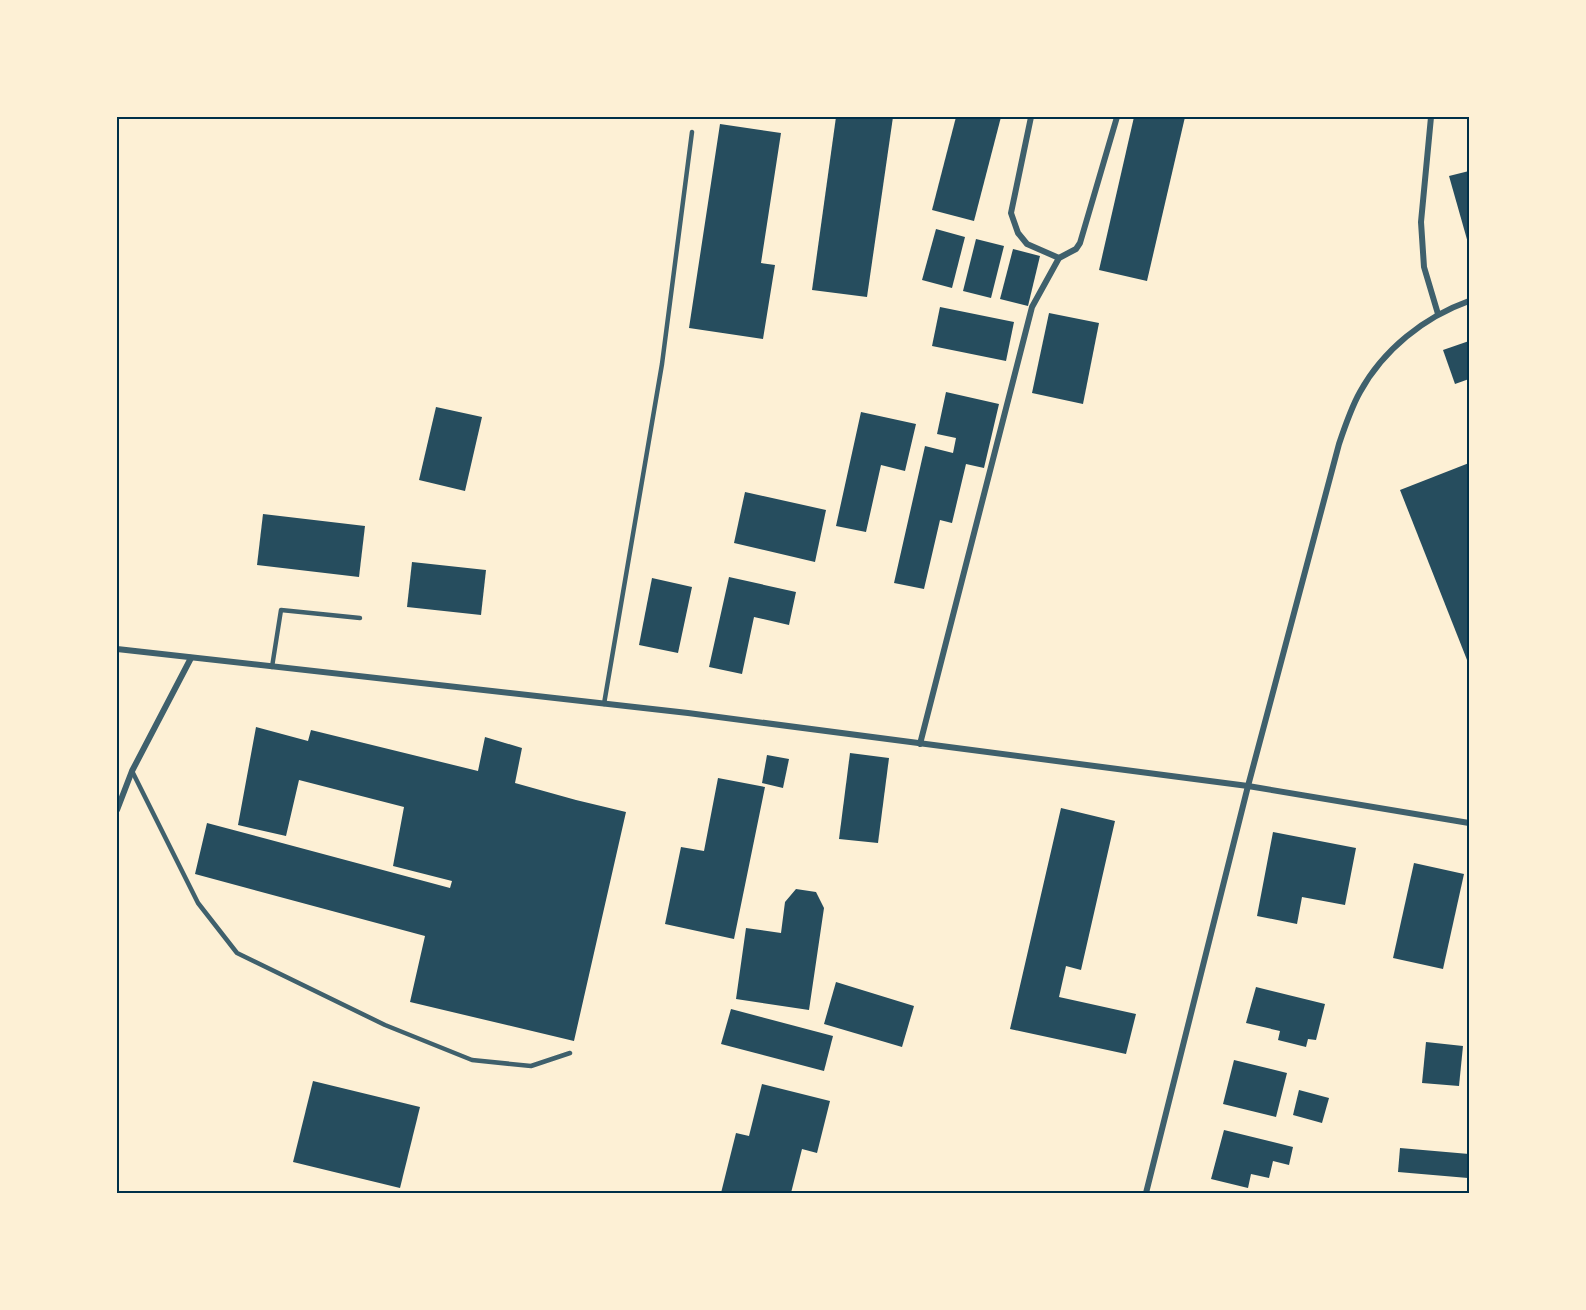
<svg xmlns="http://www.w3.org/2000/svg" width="1586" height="1310" font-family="Commissioner,sans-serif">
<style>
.building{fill:#264d5e}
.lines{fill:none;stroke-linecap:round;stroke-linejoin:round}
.service{stroke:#3f606c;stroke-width:4.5}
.minor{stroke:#3f606c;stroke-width:6}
.neatline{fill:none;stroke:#003049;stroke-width:2}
</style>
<rect width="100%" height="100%" fill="#fdf0d5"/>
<g class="building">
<polygon points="836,117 893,117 867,297 812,290"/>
<polygon points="956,117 1001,117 974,221 932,210"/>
<polygon points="1134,117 1185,117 1147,281 1099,270"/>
<polygon points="720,124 781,133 761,263 775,265 763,339 689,328"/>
<polygon points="1469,171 1469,243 1468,243 1449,176"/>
<polygon points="936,229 965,237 952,288 922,280"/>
<polygon points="976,239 1004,246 991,298 963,291"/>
<polygon points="1013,249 1040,256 1028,306 1000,299"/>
<polygon points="940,307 1014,322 1006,361 932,346"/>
<polygon points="1049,313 1099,323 1083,404 1032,393"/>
<polygon points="1469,341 1469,379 1455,384 1443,350"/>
<polygon points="946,392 999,404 984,468 966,464 952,523 940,520 924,589 894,583 925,446 953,453 956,438 937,434"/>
<polygon points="436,407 482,417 465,491 419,480"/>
<polygon points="861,412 916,424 905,471 881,465 866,532 836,526"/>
<polygon points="1469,463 1469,665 1400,490"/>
<polygon points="745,492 826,510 815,562 734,543"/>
<polygon points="263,514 365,526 359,577 257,565"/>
<polygon points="412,562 486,570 481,615 407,607"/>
<polygon points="729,577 796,592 789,625 754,617 742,674 709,667"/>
<polygon points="652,578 692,587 678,653 639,645"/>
<polygon points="256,727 308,741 311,730 478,771 485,737 522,748 515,783 576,800 626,812 574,1041 410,1002 425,936 195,874 207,823 450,888 452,881 393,866 404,807 299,780 286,836 238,825"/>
<polygon points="850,753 889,758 878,843 839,839"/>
<polygon points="767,755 789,759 783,788 762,783"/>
<polygon points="718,778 765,787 734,939 665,924 681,847 704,851"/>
<polygon points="1061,808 1115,821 1081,970 1066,966 1059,997 1136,1014 1126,1054 1010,1029"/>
<polygon points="1273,832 1356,848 1345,905 1302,897 1297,924 1257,916"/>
<polygon points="1414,863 1464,874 1443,969 1393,958"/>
<polygon points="796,889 816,892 824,908 809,1010 736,999 746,928 781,933 785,902"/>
<polygon points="836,982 914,1006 902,1047 824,1024"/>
<polygon points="1256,987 1325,1004 1316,1040 1308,1039 1306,1047 1278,1040 1280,1031 1246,1023"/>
<polygon points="731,1009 833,1036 824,1071 721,1044"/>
<polygon points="1426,1042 1463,1046 1459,1086 1422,1083"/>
<polygon points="1234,1060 1287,1073 1276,1117 1223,1104"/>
<polygon points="313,1081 420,1107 400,1188 293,1162"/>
<polygon points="762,1084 830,1101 817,1153 802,1149 791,1193 721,1193 736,1133 749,1136"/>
<polygon points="1299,1090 1329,1098 1322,1123 1293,1115"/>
<polygon points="1224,1130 1293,1147 1289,1165 1273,1161 1269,1178 1251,1174 1248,1188 1211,1179"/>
<polygon points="1400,1148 1469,1154 1468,1178 1398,1172"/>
</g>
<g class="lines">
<g class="service">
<polyline points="272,667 281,610 360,618"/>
<polyline points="604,704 662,364 692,132"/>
<polyline points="132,771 198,903 237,953 385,1025 472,1060 531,1066 570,1053"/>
</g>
<g class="minor">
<polyline points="1031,117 1011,213 1018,233 1027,244 1059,258"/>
<polyline points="1431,117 1421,222 1424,267 1438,314"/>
<polyline points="117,649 688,713 1248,786 1469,823"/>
<polyline points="920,744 1032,307 1059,258 1076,249 1080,243 1117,117"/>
<polyline points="117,810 132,771 191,658"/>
<path d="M1146 1193 1248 786 1339 444C1345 426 1351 408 1360 392 1383 350 1424 317 1469 301"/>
</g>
</g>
<rect width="1586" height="1310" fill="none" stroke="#fdf0d5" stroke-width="237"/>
<rect x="118" y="118" width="1350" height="1074" class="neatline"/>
</svg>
